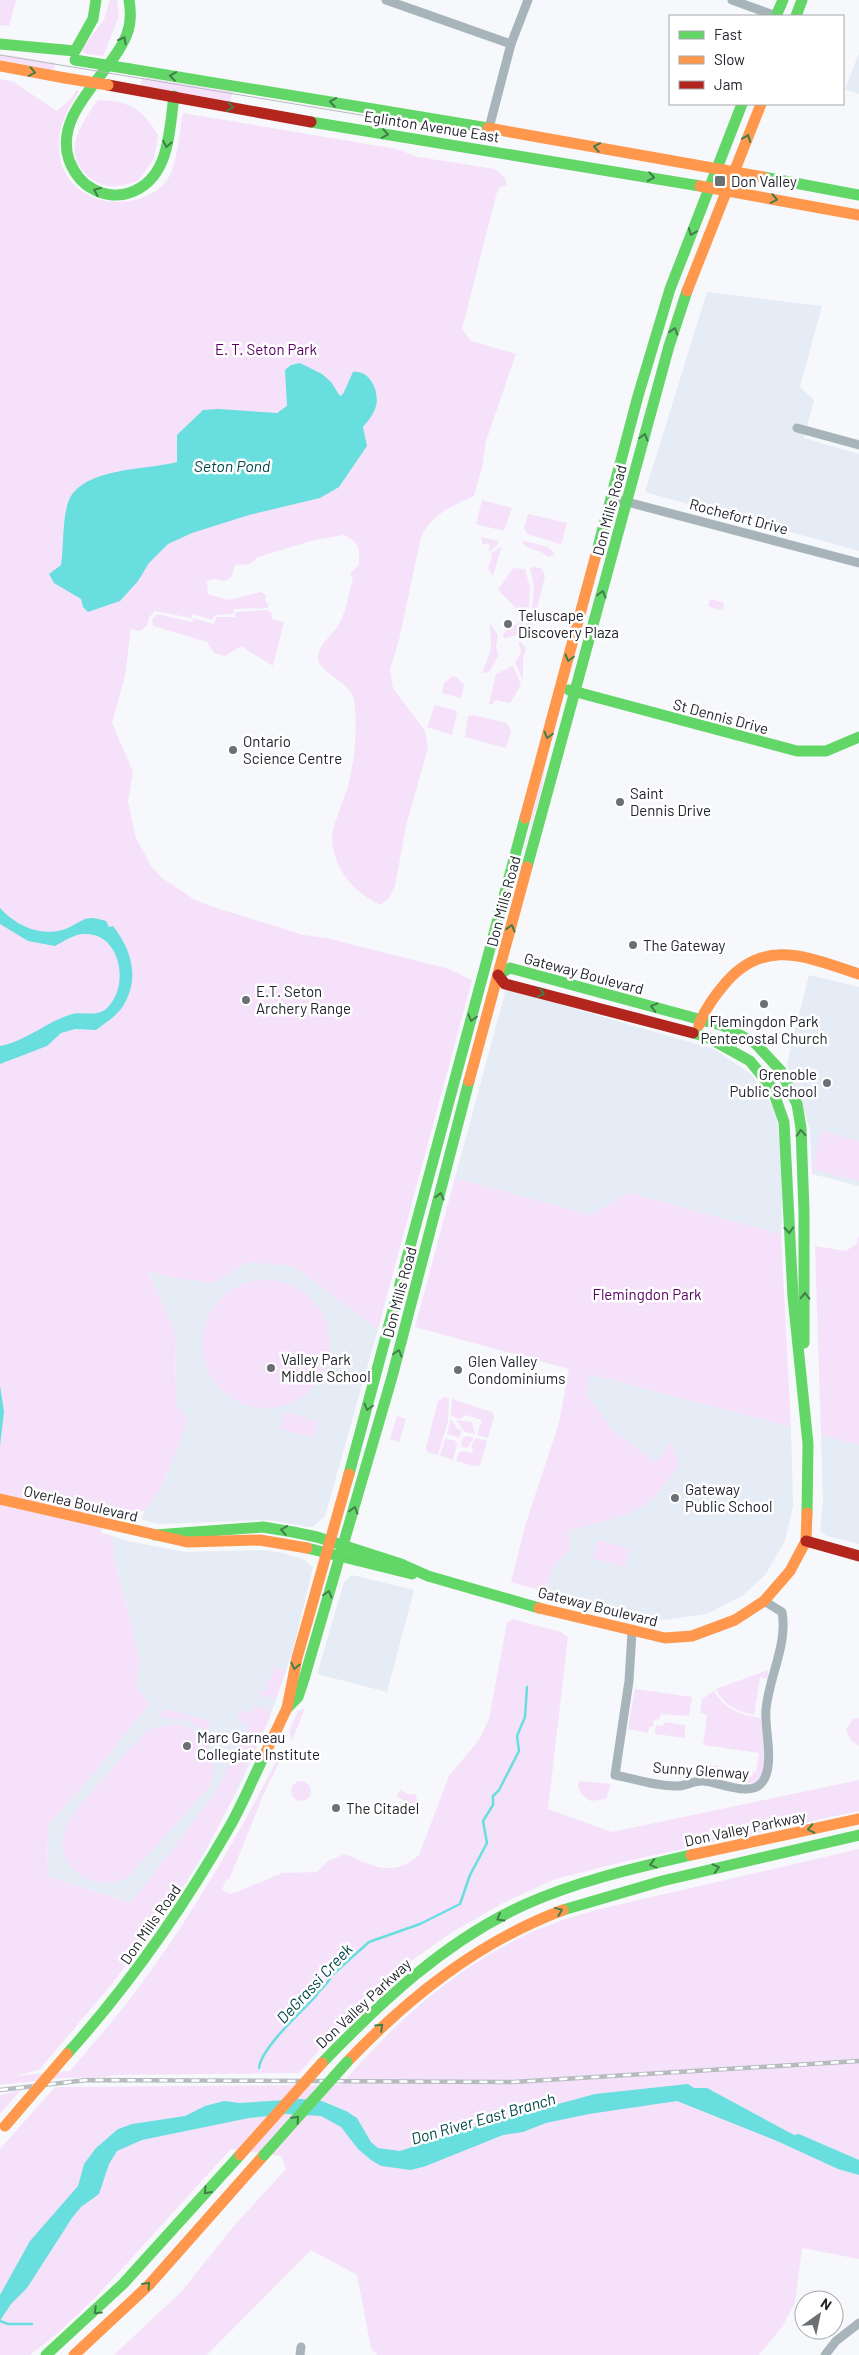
<svg xmlns="http://www.w3.org/2000/svg" width="859" height="2355" font-family="Barlow,sans-serif">
<style>
.built{fill:#e6ecf5}
.green{fill:#f6e1fa}
.water{fill:#68dede}
.lines{fill:none;stroke-linecap:round;stroke-linejoin:round}
.stream{stroke:#68dede;stroke-width:2.5}
.street{stroke:#a7b5bb;stroke-width:9}
.fast{stroke:#63d668;stroke-width:11}
.slow{stroke:#ff974d;stroke-width:11}
.jam{stroke:#b3261e;stroke-width:11}
.tram{stroke:#b5bcbf;stroke-width:1}
.rail-casing{stroke:#b5bcbf;stroke-width:4.5}
.rail{stroke:#fff;stroke-width:2.5;stroke-dasharray:8;stroke-linecap:butt}
.fast-bridge{stroke:#63d668;stroke-width:11}
.slow-bridge{stroke:#ff974d;stroke-width:11}
.oneway{stroke:#427e4a}
.poi-dot{fill:#6c6f74;stroke:#fff;stroke-width:2}
.labels{text-anchor:middle;dominant-baseline:central;stroke-width:5;stroke-linejoin:round;paint-order:stroke}
.street-label{font-size:15px;fill:#21252b;stroke:#fff}
.poi-label{font-size:15px;fill:#21252b;stroke:#fff;text-anchor:start}
.park-label{font-size:15px;fill:#590062;stroke:#fff}
.water-label{font-size:16px;font-style:italic;fill:#004848;stroke:#fff}
</style>
<rect width="100%" height="100%" fill="#f6f8fb"/>
<g class="built">
<polygon points="859,53 859,94 845,89"/>
<polygon points="707,292 822,306 800,387 814,400 804,438 859,454 859,551 645,492"/>
<polygon points="809,975 859,987 859,1186 812,1174 810,1129 787,1063"/>
<polygon points="506,989 714,1049 751,1074 776,1111 783,1179 781,1234 629,1193 591,1215 455,1178"/>
<polygon points="248,1262 293,1266 378,1329 325,1516 314,1526 309,1527 269,1520 160,1524 142,1520 144,1511 168,1473 176,1404 175,1332 148,1271 169,1277 214,1283"/>
<polygon points="590,1374 791,1427 793,1506 785,1541 765,1575 742,1596 707,1614 664,1620 643,1618 531,1587"/>
<polygon points="821,1435 859,1445 859,1544 827,1536 820,1531 823,1502"/>
<polygon points="110,1535 128,1541 186,1552 262,1550 283,1553 303,1559 313,1567 292,1654 269,1719 240,1785 205,1852 166,1914 47,1876 48,1825 94,1773 149,1705 136,1684 140,1659 113,1553 114,1545"/>
<polygon points="352,1575 414,1590 387,1692 317,1674 344,1582"/>
</g>
<g class="green">
<polygon points="0,0 16,0 9,26 0,25"/>
<polygon points="110,0 117,0 119,16 103,56 87,54 80,50 104,20"/>
<polygon points="0,54 55,63 54,70 0,60"/>
<polygon points="142,77 232,91 231,102 141,86"/>
<path d="M0 79 12 81 57 111 71 99 76 90 79 91C70 106 60 122 59 140 55 186 98 211 139 199 153 194 164 188 171 173 177 160 180 129 183 113L396 149 418 157 495 169 505 178 507 185 500 187 497 192 462 329 471 341 516 354 486 441 482 468 474 496C451 506 432 514 421 537L399 640 390 669 393 688 425 731 428 748 406 826 395 886 388 899 380 905C354 892 335 871 332 841 331 828 344 800 348 786 355 759 358 728 354 699 351 682 317 672 318 657 320 641 334 635 340 622 347 609 349 592 353 578L350 574 359 564V549L354 541 344 535 314 540 258 557 250 564 235 565 232 576 226 581 213 579 207 581 208 594 229 600 261 592 266 595 265 600 269 606 267 608 234 609 233 614 215 615 212 620 193 614 191 618 155 611 149 617 147 626 139 631 131 629 125 676 112 723 133 772 128 802 136 838 151 866 162 878 195 900 217 908 303 935 327 938 449 969 472 980 378 1329 293 1266 248 1262 214 1283 169 1277 148 1271 175 1332 176 1404 188 1419C182 1436 158 1507 141 1512 131 1515 116 1513 106 1512L101 1533 110 1535 114 1545 113 1553 140 1659 136 1684 149 1705 94 1773 48 1825 47 1876 131 1903 215 1794 250 1726 238 1720 239 1711 252 1713 253 1706 266 1708 270 1714 269 1719 216 1831 166 1914 111 1985 39 2070 15 2076 70 2071C91 2046 113 2021 133 1995 189 1921 236 1840 278 1758L283 1754 262 1798 229 1880 226 1879 222 1890 230 1894 237 1892 282 1873 317 1872 328 1861 345 1854C371 1866 395 1878 419 1855L449 1776 479 1740 489 1719 507 1623 513 1619 561 1632 568 1637 548 1809 612 1832 859 1780V1811L627 1861 555 1879 503 1903 451 1933 408 1963 330 2038 299 2073 114 2075 105 2077 63 2078 0 2085Z"/>
<path d="M98 100C129 101 142 108 158 135L154 159 138 181C130 183 120 187 112 186 92 186 71 165 75 145 77 129 89 113 98 100Z"/>
<polygon points="482,500 512,508 504,531 476,524"/>
<polygon points="528,514 567,523 562,542 560,544 527,534 524,528"/>
<polygon points="481,537 498,541 499,543 489,552 490,546 488,543 483,545"/>
<path d="M524 541 548 547 555 554 549 557C541 550 529 550 522 543Z"/>
<polygon points="500,547 501,549 493,576 488,568 492,557 491,554"/>
<polygon points="535,567 542,569 545,576 537,609 532,609 534,587 530,568"/>
<polygon points="513,568 525,569 530,587 529,608 520,612 498,590"/>
<polygon points="710,599 723,602 724,608 719,610 708,606"/>
<polygon points="267,610 271,612 272,619 284,622 273,666 241,646 225,656 214,653 207,642 153,626 152,619 157,614 192,622 193,618 214,624 216,617 235,617 236,612"/>
<polygon points="528,620 534,620 528,641 519,636"/>
<polygon points="525,621 515,636 504,638 503,634 511,626"/>
<polygon points="490,623 498,635 496,648 499,655 489,672 482,673 491,649"/>
<polygon points="518,640 526,648 523,660 523,680 515,663 521,652"/>
<polygon points="513,666 521,685 510,703 495,700 492,705 489,704 496,674"/>
<polygon points="452,676 458,678 464,685 461,698 442,693 444,683"/>
<polygon points="435,705 454,710 457,713 452,735 427,727"/>
<polygon points="473,715 507,723 511,731 506,748 465,737 468,716"/>
<polygon points="545,765 542,788 522,859"/>
<polygon points="821,1131 859,1141 859,1181 812,1169"/>
<path d="M455 1178 591 1215 629 1193 781 1234 791 1427 590 1374 586 1394 613 1431 656 1463 670 1442 680 1465C671 1476 663 1488 653 1498 634 1516 594 1524 569 1530L570 1550 557 1562 543 1591 511 1582 526 1523 559 1423 569 1369 415 1327Z"/>
<polygon points="859,1235 859,1445 821,1435 815,1246 846,1251 856,1244"/>
<circle cx="266" cy="1344" r="64"/>
<polygon points="445,1397 449,1398 448,1421 438,1455 427,1452 426,1448 438,1401"/>
<polygon points="452,1399 492,1412 494,1417 488,1438 477,1435 482,1420 466,1415 459,1419 451,1416"/>
<polygon points="286,1412 318,1421 314,1438 280,1429"/>
<polygon points="397,1416 406,1419 399,1442 390,1439"/>
<polygon points="451,1419 457,1429 462,1430 459,1438 447,1434"/>
<polygon points="456,1420 472,1422 475,1434 465,1432"/>
<polygon points="468,1436 474,1438 467,1448 461,1446 463,1438"/>
<polygon points="476,1438 487,1441 480,1465 475,1466 456,1461 459,1452 465,1451 472,1454 473,1449 471,1446"/>
<polygon points="445,1439 449,1439 449,1440 454,1440 457,1443 453,1460 440,1456"/>
<polygon points="598,1540 630,1549 625,1567 593,1558"/>
<polygon points="268,1666 283,1669 285,1673 276,1698 261,1696 257,1690 264,1691 274,1671"/>
<path d="M768 1670V1679L760 1677 754 1715C736 1710 724 1706 716 1689Z"/>
<polygon points="635,1689 692,1697 689,1716 661,1714 659,1720 654,1719 653,1727 649,1727 648,1733 628,1729"/>
<path d="M714 1691C725 1710 741 1715 761 1718 761 1735 772 1773 754 1783H747L746 1776 702 1769 703 1764 749 1771 748 1776 752 1777 753 1771 756 1772 759 1753 703 1745 707 1715 700 1713 702 1699Z"/>
<polygon points="305,1708 292,1741 289,1731 298,1711"/>
<polygon points="165,1709 210,1721 207,1732 185,1719 163,1718 160,1715"/>
<polygon points="859,1718 859,1746 851,1740 846,1730 853,1719"/>
<polygon points="664,1722 685,1725 685,1738 655,1734 656,1725 663,1726"/>
<path d="M176 1724C206 1731 221 1758 209 1787L127 1878C110 1885 94 1885 80 1874 38 1843 81 1803 104 1778 118 1762 131 1747 146 1732L157 1727Z"/>
<circle cx="301" cy="1791" r="10"/>
<path d="M580 1781 611 1784 606 1799 591 1801C583 1796 578 1793 578 1783Z"/>
<polygon points="400,1790 407,1794 415,1794 417,1799 413,1808 407,1808 406,1803 397,1795"/>
<path d="M859 1849V2259L802 2248 795 2303 782 2327 759 2355H377L371 2348 357 2275 311 2250 207 2355H114L182 2291 233 2227 286 2169 281 2156 231 2149 96 2297 59 2332 30 2355H0V2149L55 2087 341 2085C400 2016 473 1951 560 1921 598 1908 639 1900 678 1891 738 1877 799 1863 859 1849Z"/>
<polygon points="21,2090 0,2114 0,2095"/>
</g>
<g class="water">
<path d="M300 363 322 374 331 382 340 396 343 394 353 372C369 369 380 391 376 406 374 414 368 421 363 427L367 446 339 487 320 498 249 515 192 533 168 544 149 563 138 581 120 601 88 612 83 607 81 599 54 583 49 574 61 565C64 546 62 517 69 500 84 467 148 470 177 462V435L203 410 218 409 277 413 287 406 285 370 291 365Z"/>
<path d="M0 908C17 927 45 939 70 927 86 918 87 915 106 921L109 927 113 926C132 950 140 979 123 1006 117 1016 105 1023 96 1030L75 1029 61 1033 47 1046 0 1064V1046C26 1041 45 1023 69 1015 81 1010 95 1018 106 1009 131 987 121 931 83 934 73 935 64 941 55 946L28 941 0 924Z"/>
<polygon points="0,1385 4,1412 0,1446"/>
<polygon points="688,2084 694,2088 707,2088 794,2135 799,2134 859,2160 859,2175 838,2169 777,2141 677,2101 589,2114 546,2123 523,2132 503,2135 426,2166 411,2170 381,2166 371,2160 358,2149 341,2127 321,2116 286,2114 249,2118 142,2140 117,2151 109,2164 99,2194 81,2207 72,2218 27,2288 11,2304 0,2321 0,2295 30,2241 78,2186 84,2164 96,2148 118,2129 132,2124 185,2116 205,2106 224,2101 240,2103 301,2099 322,2101 346,2111 357,2118 371,2142 378,2148 400,2151 477,2126 595,2094"/>
</g>
<g class="lines">
<g class="stream">
<path d="M259 2068C261 2048 301 2012 316 1996 320 1988 329 1984 331 1976L369 1942 420 1924 460 1904 470 1875 487 1843 483 1821 493 1805V1796L499 1790 519 1751 517 1736 525 1717 527 1687"/>
<polyline points="0,2321 8,2324 32,2324"/>
</g>
<g class="street">
<polyline points="386,0 511,44"/>
<polyline points="732,0 776,16"/>
<polyline points="489,128 511,44 528,0"/>
<polyline points="797,428 859,445"/>
<polyline points="612,498 859,563"/>
<path d="M632 1632 629 1681 615 1775C635 1779 659 1787 679 1786 687 1785 694 1781 702 1781 718 1781 752 1799 763 1781 775 1763 764 1729 766 1709 769 1677 788 1644 782 1612L764 1601"/>
<polyline points="300,2355 301,2347"/>
<polyline points="825,2355 836,2341 859,2323"/>
</g>
<g class="fast">
<path d="M129 0C131 11 131 23 127 34 111 75 53 112 69 160 74 173 81 183 93 189 103 195 118 197 129 193 170 180 169 131 174 96"/>
<polyline points="776,16 783,0"/>
<polyline points="796,16 802,0"/>
<polyline points="0,44 75,51 93,19 96,0"/>
<polyline points="130,69 488,128"/>
<polyline points="311,122 700,186"/>
<polyline points="763,177 859,195"/>
<polyline points="597,551 638,396 670,289 742,104"/>
<polyline points="569,690 797,751 826,751 859,737"/>
<polyline points="527,867 669,346 687,291"/>
<polyline points="498,975 510,968 724,1026 756,1044 781,1071 797,1104 801,1128 804,1212 804,1343"/>
<polyline points="693,1033 707,1037 750,1061 772,1088 784,1122 793,1297 808,1444 807,1513"/>
<polyline points="349,1474 525,818"/>
<polyline points="155,1535 263,1527 293,1532 317,1537 401,1564 428,1576 539,1608"/>
<polyline points="307,1548 412,1574"/>
<polyline points="287,1708 298,1697 304,1679 392,1377 469,1081"/>
<polyline points="563,1910 662,1881 859,1835"/>
<path d="M67 2054C130 1984 183 1908 230 1826 243 1803 253 1778 265 1754"/>
<path d="M322 2063C381 2002 445 1941 524 1905 577 1881 635 1868 691 1855"/>
<polyline points="46,2355 123,2284 240,2155"/>
</g>
<g class="slow">
<polyline points="0,66 65,78"/>
<polyline points="488,128 763,177"/>
<polyline points="700,186 859,215"/>
<polyline points="687,291 761,104"/>
<polyline points="525,818 597,551"/>
<path d="M699 1025C704 1011 713 998 723 986 763 936 807 957 859 974"/>
<polyline points="469,1081 527,867"/>
<polyline points="0,1499 187,1542 260,1540 307,1548"/>
<polyline points="539,1608 665,1638 692,1636 735,1620 764,1601 790,1571 806,1541 807,1513"/>
<polyline points="265,1754 287,1708 297,1658 349,1474"/>
<polyline points="691,1855 859,1819"/>
<path d="M347 2062C409 1997 478 1942 563 1910"/>
<polyline points="74,2355 149,2285 264,2155"/>
</g>
<g class="jam">
<polyline points="108,85 311,122"/>
<polyline points="498,975 505,984 693,1033"/>
<polyline points="806,1541 859,1556"/>
</g>
<polyline class="tram" points="0,55 463,132"/>
<g class="rail-casing">
<polyline id="rail" points="0,2090 87,2080 513,2082 859,2061"/>
</g>
<use href="#rail" class="rail"/>
<g class="fast-bridge">
<polyline points="75,60 130,69"/>
<polyline points="264,2155 347,2062"/>
</g>
<g class="slow-bridge">
<polyline points="65,78 108,85"/>
<polyline points="5,2126 67,2054"/>
<polyline points="240,2155 322,2063"/>
</g>
</g>
<defs><path id="oneway-chevron" d="M-2-3.5L2.5 0L-2 3.5" fill="none" stroke-width="1.6" stroke-linecap="round" stroke-linejoin="round" transform="scale(1.25)"/></defs>
<g class="oneway">
<use href="#oneway-chevron" transform="translate(123 40) rotate(-62)"/>
<use href="#oneway-chevron" transform="translate(32 72) rotate(11)"/>
<use href="#oneway-chevron" transform="translate(173 76) rotate(-171)"/>
<use href="#oneway-chevron" transform="translate(333 102) rotate(-171)"/>
<use href="#oneway-chevron" transform="translate(230 107) rotate(11)"/>
<use href="#oneway-chevron" transform="translate(385 134) rotate(9)"/>
<use href="#oneway-chevron" transform="translate(747 138) rotate(-68)"/>
<use href="#oneway-chevron" transform="translate(167 144) rotate(100)"/>
<use href="#oneway-chevron" transform="translate(597 147) rotate(-169)"/>
<use href="#oneway-chevron" transform="translate(651 177) rotate(10)"/>
<use href="#oneway-chevron" transform="translate(97 191) rotate(-156)"/>
<use href="#oneway-chevron" transform="translate(774 199) rotate(11)"/>
<use href="#oneway-chevron" transform="translate(692 232) rotate(111)"/>
<use href="#oneway-chevron" transform="translate(674 331) rotate(-73)"/>
<use href="#oneway-chevron" transform="translate(644 437) rotate(-75)"/>
<use href="#oneway-chevron" transform="translate(602 594) rotate(-75)"/>
<use href="#oneway-chevron" transform="translate(569 658) rotate(105)"/>
<use href="#oneway-chevron" transform="translate(548 735) rotate(105)"/>
<use href="#oneway-chevron" transform="translate(511 928) rotate(-75)"/>
<use href="#oneway-chevron" transform="translate(541 993) rotate(15)"/>
<use href="#oneway-chevron" transform="translate(654 1007) rotate(-165)"/>
<use href="#oneway-chevron" transform="translate(472 1018) rotate(105)"/>
<use href="#oneway-chevron" transform="translate(801 1133) rotate(-93)"/>
<use href="#oneway-chevron" transform="translate(440 1196) rotate(-75)"/>
<use href="#oneway-chevron" transform="translate(789 1230) rotate(87)"/>
<use href="#oneway-chevron" transform="translate(805 1296) rotate(-89)"/>
<use href="#oneway-chevron" transform="translate(398 1353) rotate(-75)"/>
<use href="#oneway-chevron" transform="translate(368 1407) rotate(105)"/>
<use href="#oneway-chevron" transform="translate(354 1510) rotate(-74)"/>
<use href="#oneway-chevron" transform="translate(284 1530) rotate(-171)"/>
<use href="#oneway-chevron" transform="translate(328 1594) rotate(-74)"/>
<use href="#oneway-chevron" transform="translate(295 1666) rotate(103)"/>
<use href="#oneway-chevron" transform="translate(811 1829) rotate(168)"/>
<use href="#oneway-chevron" transform="translate(653 1864) rotate(165)"/>
<use href="#oneway-chevron" transform="translate(716 1868) rotate(-14)"/>
<use href="#oneway-chevron" transform="translate(559 1911) rotate(-22)"/>
<use href="#oneway-chevron" transform="translate(500 1918) rotate(150)"/>
<use href="#oneway-chevron" transform="translate(380 2027) rotate(-43)"/>
<use href="#oneway-chevron" transform="translate(296 2119) rotate(-48)"/>
<use href="#oneway-chevron" transform="translate(207 2191) rotate(132)"/>
<use href="#oneway-chevron" transform="translate(147 2285) rotate(-48)"/>
<use href="#oneway-chevron" transform="translate(97 2311) rotate(136)"/>
</g>
<g class="poi-dot">
<rect x="714" y="175" width="12" height="12" rx="2.5"/>
<circle cx="508" cy="624" r="5"/>
<circle cx="233" cy="750" r="5"/>
<circle cx="620" cy="802" r="5"/>
<circle cx="633" cy="945" r="5"/>
<circle cx="246" cy="1000" r="5"/>
<circle cx="764" cy="1004" r="5"/>
<circle cx="827" cy="1083" r="5"/>
<circle cx="271" cy="1368" r="5"/>
<circle cx="458" cy="1370" r="5"/>
<circle cx="675" cy="1498" r="5"/>
<circle cx="187" cy="1746" r="5"/>
<circle cx="336" cy="1808" r="5"/>
</g>
<g class="labels">
<g class="street-label">
<text transform="translate(432 126) rotate(9)">Eglinton Avenue East</text>
<text transform="translate(609 510) rotate(-75)">Don Mills Road</text>
<text transform="translate(739 516) rotate(15)">Rochefort Drive</text>
<text transform="translate(721 716) rotate(15)">St Dennis Drive</text>
<text transform="translate(503 901) rotate(-75)">Don Mills Road</text>
<text transform="translate(584 973) rotate(15)">Gateway Boulevard</text>
<text transform="translate(399 1292) rotate(-75)">Don Mills Road</text>
<text transform="translate(81 1503) rotate(13)">Overlea Boulevard</text>
<text transform="translate(598 1606) rotate(14)">Gateway Boulevard</text>
<text transform="translate(701 1770) rotate(4)">Sunny Glenway</text>
<text transform="translate(745 1828) rotate(-12)">Don Valley Parkway</text>
<text transform="translate(150 1924) rotate(-55)">Don Mills Road</text>
<text transform="translate(363 2003) rotate(-43)">Don Valley Parkway</text>
</g>
<g class="poi-label">
<text x="731" y="181">Don Valley</text>
<text x="518" y="615">Teluscape<tspan x="518" dy="17">Discovery Plaza</tspan></text>
<text x="243" y="741">Ontario<tspan x="243" dy="17">Science Centre</tspan></text>
<text x="630" y="793">Saint<tspan x="630" dy="17">Dennis Drive</tspan></text>
<text x="643" y="945">The Gateway</text>
<text x="256" y="991">E.T. Seton<tspan x="256" dy="17">Archery Range</tspan></text>
<text x="764" y="1021" text-anchor="middle">Flemingdon Park<tspan x="764" dy="17">Pentecostal Church</tspan></text>
<text x="817" y="1074" text-anchor="end">Grenoble<tspan x="817" dy="17">Public School</tspan></text>
<text x="281" y="1359">Valley Park<tspan x="281" dy="17">Middle School</tspan></text>
<text x="468" y="1361">Glen Valley<tspan x="468" dy="17">Condominiums</tspan></text>
<text x="685" y="1489">Gateway<tspan x="685" dy="17">Public School</tspan></text>
<text x="197" y="1737">Marc Garneau<tspan x="197" dy="17">Collegiate Institute</tspan></text>
<text x="346" y="1808">The Citadel</text>
</g>
<g class="park-label">
<text x="266" y="349">E. T. Seton Park</text>
<text x="647" y="1294">Flemingdon Park</text>
</g>
<g class="water-label">
<text x="232" y="465">Seton Pond</text>
<text transform="translate(314 1983) rotate(-47)">DeGrassi Creek</text>
<text transform="translate(483 2118) rotate(-16)">Don River East Branch</text>
</g>
</g>
<rect x="669" y="15" width="175" height="90" fill="#ffffff" stroke="#a6a8aa"/>
<rect x="679" y="31" width="25" height="8" fill="#63d668" stroke="#a6a8aa"/>
<text x="714" y="40" font-size="15" fill="#21252b">Fast</text>
<rect x="679" y="56" width="25" height="8" fill="#ff974d" stroke="#a6a8aa"/>
<text x="714" y="65" font-size="15" fill="#21252b">Slow</text>
<rect x="679" y="81" width="25" height="8" fill="#b3261e" stroke="#a6a8aa"/>
<text x="714" y="90" font-size="15" fill="#21252b">Jam</text>
<g transform="translate(819 2315) rotate(33)"><circle r="24" fill="#ffffff" stroke="#a6a8aa"/>
<path d="M0-4L9 19L0 12L-9 19Z" fill="#6c6f74"/>
<text y="-8" font-size="14" font-weight="bold" text-anchor="middle" fill="#21252b">N</text>
</g>
</svg>
